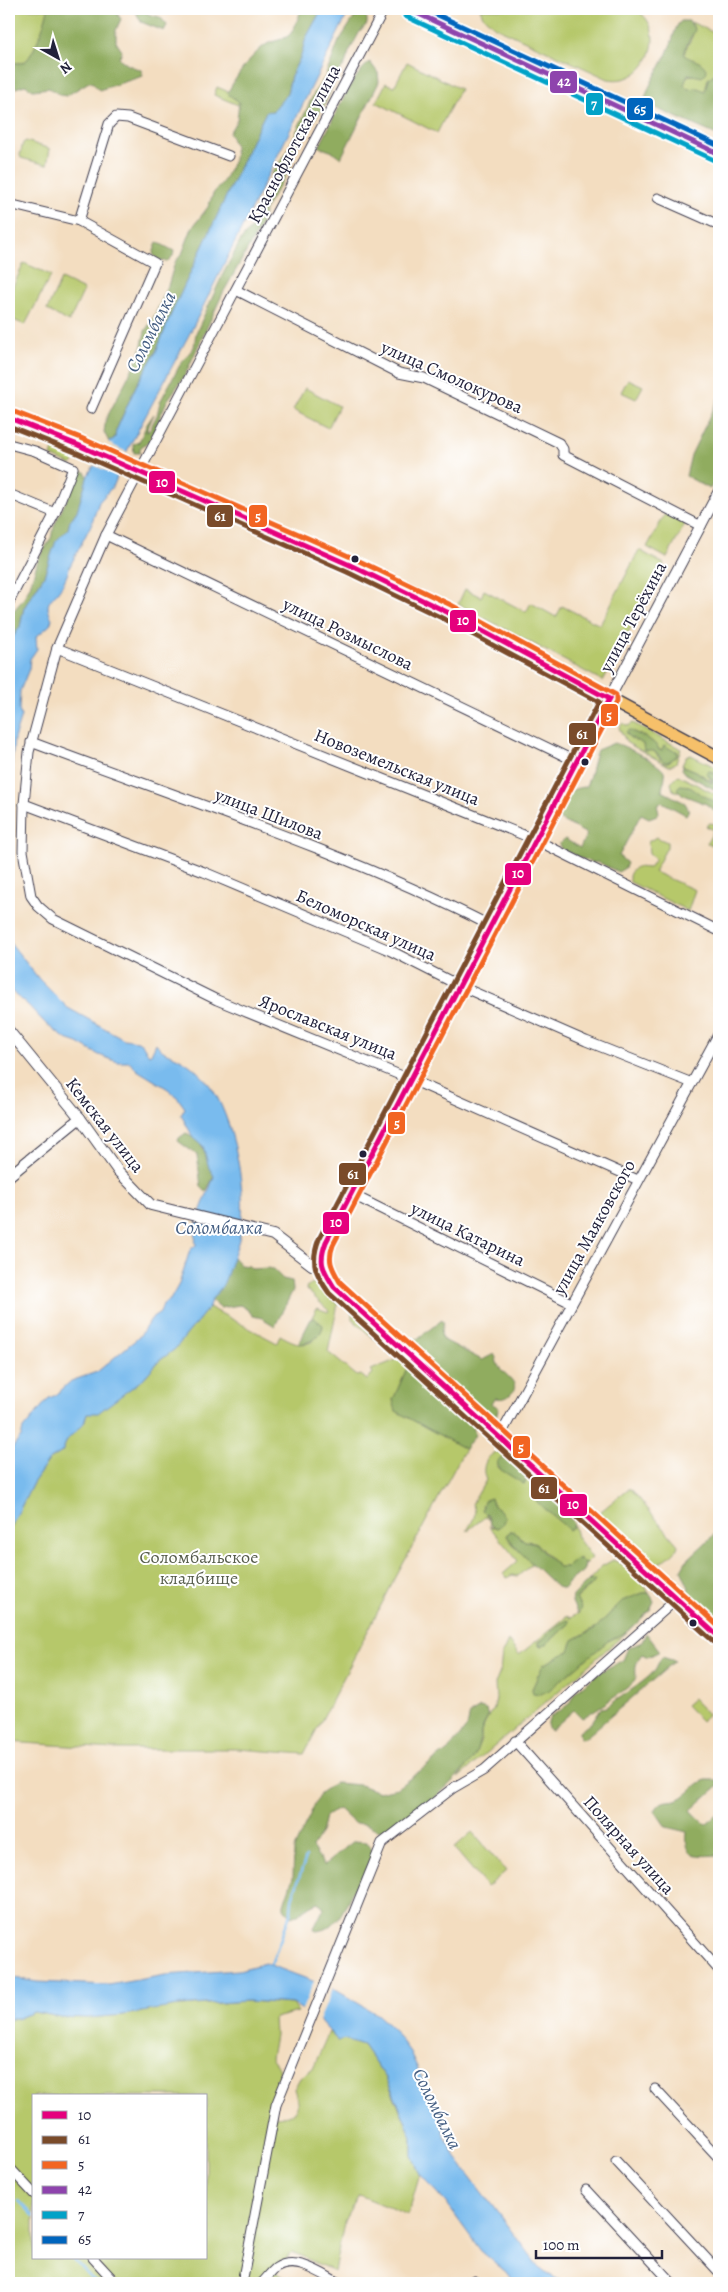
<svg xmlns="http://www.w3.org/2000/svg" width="728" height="2292" font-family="Alegreya,serif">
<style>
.green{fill:#b6c86b;stroke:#6c7553;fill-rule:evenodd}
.forest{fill:#90ac5f;stroke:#59674d}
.water{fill:#79bbee;stroke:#4e6e94}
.pier{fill:#f3ddc0}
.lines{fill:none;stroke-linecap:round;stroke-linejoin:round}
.stream{stroke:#79bbee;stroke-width:2.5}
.minor-casing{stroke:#413e4f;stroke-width:11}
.tertiary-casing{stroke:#413e4f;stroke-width:12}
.secondary-casing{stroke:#413e4f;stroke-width:14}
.primary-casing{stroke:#413e4f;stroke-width:15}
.minor{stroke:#fff;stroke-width:9}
.tertiary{stroke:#fff;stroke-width:10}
.secondary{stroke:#fbe6c4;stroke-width:11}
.primary{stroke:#f6c06b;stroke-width:12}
.bus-1-casing{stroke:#fff;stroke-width:9}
.bus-2-casing{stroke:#fff;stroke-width:9}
.bus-3-casing{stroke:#fff;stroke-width:9}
.bus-4-casing{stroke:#fff;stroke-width:9}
.bus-5-casing{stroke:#fff;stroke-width:9}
.bus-6-casing{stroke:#fff;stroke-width:9}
.bus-1{stroke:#e5007d;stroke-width:5}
.bus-2{stroke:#7a4b2a;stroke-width:5}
.bus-3{stroke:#f26522;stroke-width:5}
.bus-4{stroke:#8e44ad;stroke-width:5}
.bus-5{stroke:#02a2c7;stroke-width:5}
.bus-6{stroke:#0065bd;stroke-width:5}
.bus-dot{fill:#22223b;stroke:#fff;stroke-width:2}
.labels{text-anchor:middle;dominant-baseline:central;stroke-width:4;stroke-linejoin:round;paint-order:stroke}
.street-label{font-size:18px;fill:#22223b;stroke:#fff}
.park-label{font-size:18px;fill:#565c4c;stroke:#fff}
.water-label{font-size:19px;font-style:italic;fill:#455f83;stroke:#fff}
.line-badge{stroke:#fff;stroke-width:2}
.badge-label{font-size:14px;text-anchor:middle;font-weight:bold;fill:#fff}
</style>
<rect width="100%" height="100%" fill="#fff"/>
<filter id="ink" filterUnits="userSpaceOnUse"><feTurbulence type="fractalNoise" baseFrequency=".02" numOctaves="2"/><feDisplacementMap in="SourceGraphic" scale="10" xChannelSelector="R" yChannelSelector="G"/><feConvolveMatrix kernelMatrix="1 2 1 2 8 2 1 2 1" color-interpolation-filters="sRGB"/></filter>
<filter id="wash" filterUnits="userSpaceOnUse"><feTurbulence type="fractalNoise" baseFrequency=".0096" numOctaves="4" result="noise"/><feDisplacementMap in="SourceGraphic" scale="20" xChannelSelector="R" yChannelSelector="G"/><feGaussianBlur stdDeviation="1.12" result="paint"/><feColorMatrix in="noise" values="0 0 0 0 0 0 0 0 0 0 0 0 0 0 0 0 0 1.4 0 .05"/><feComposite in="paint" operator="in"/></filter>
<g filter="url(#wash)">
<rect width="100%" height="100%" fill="#f3ddc0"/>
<g class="green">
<path d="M9 9H48C46 20 34 57 24 62 20 64 14 62 9 63Z"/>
<path d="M480 9H634C671 27 649 87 608 79L495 27 483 16Z"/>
<path d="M691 22 719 35V70L708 79 706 90 702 92 696 88 688 89 684 84 686 76 695 75 703 65C696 59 689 60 684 55 686 42 699 35 691 22Z"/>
<polygon points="407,62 460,89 437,133 376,102 386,83 394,87"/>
<polygon points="217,87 241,97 238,105 214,95"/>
<polygon points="26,141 50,149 47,165 21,158 20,155 23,143"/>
<polygon points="24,263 51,275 25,325 9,318 9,295"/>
<polygon points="61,279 84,290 69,322 47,310"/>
<polygon points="628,379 643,386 636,399 621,392"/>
<polygon points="305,388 339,406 328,428 293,410"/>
<polygon points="54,448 78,458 71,465 51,456"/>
<polygon points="665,514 685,524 667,558 647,547"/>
<polygon points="639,550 664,564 603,681 458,604 465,589 481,597 484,590 526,612 531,603 556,617 562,606 600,625"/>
<path d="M623 723 628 726 633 723 681 749 676 763 669 766 627 743 619 728ZM629 730C638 734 656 740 659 750H662L664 745 672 751H677V756L668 762 660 759 653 750 644 751 643 744 629 737 626 733Z"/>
<polygon points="691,755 719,769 719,775 712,771 706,773 714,783 696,771 682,765 686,757"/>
<polygon points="678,775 719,796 719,804 698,794 689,786 679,786 678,792 673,790 671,783"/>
<polygon points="710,823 719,825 719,837 711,845 707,843 714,830 706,826"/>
<path d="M656 837 667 842V847L654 872 695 890 688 911 630 882C627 875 631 871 636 867L649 868 655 859 649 854 648 842Z"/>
<path d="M313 1283 338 1304 328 1352 357 1376 361 1375 367 1380 373 1373 371 1370 398 1359 407 1368 393 1400 396 1411 465 1449 389 1590 304 1754 238 1749H113L9 1742V1531L33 1483 49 1460 62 1452 67 1440 84 1423 87 1413 121 1395 142 1380 159 1361 175 1349 209 1307 277 1343 280 1335C298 1345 312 1351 323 1327L314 1318 311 1319 317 1308 328 1312 329 1311 307 1290 306 1287Z"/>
<polygon points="352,1307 395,1347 387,1350 352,1319"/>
<path d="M496 1452H501L511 1460 503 1458 497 1466 500 1469 524 1484 528 1478 543 1491 534 1494 537 1502 567 1528H572L574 1525 577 1537 592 1558 585 1565 579 1558 567 1567H559C550 1559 543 1551 535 1542L525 1541 512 1531 507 1536C514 1547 523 1555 533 1563L518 1576 512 1575 507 1578 503 1574 518 1561 489 1526 498 1528 505 1518 499 1509 493 1505 491 1498 485 1500 482 1506 488 1519 485 1517 467 1531C471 1522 479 1515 472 1504L486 1480C481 1469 485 1457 496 1452Z"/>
<path d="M628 1489H631L678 1545C677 1551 671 1555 666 1559 638 1578 631 1550 614 1535 608 1530 602 1525 596 1520L600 1512Z"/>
<path d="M613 1560C626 1564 642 1581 649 1593H643L622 1601 598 1626 573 1640 569 1651 543 1665 532 1689 533 1692 554 1686 566 1674 608 1641 625 1633 635 1625 458 1778 476 1753 481 1740V1732L489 1715 494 1708 496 1699 495 1684 500 1672 502 1654 508 1641 519 1655 567 1616 570 1618 579 1613 580 1607 576 1599 593 1584 594 1580 588 1581 602 1566ZM568 1620 569 1624 550 1641 540 1647 539 1642Z"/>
<polygon points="693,1699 708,1715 701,1721 686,1705"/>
<polygon points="472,1832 506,1871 487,1887 454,1848"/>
<path d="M246 2001 293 2004 298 2012 274 2018 275 2035 271 2058 280 2070 269 2107 277 2117C297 2115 301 2109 294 2089L300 2078 313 2068 329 2032 338 2041 345 2039 363 2045 386 2078 412 2137V2155L420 2174 408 2215 359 2195 345 2219 334 2271 292 2252 276 2272 293 2283H9V2019H16L34 2012 61 2017 87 2018 123 2015 169 2007ZM34 2096H206V2258H34Z"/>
</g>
<g class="forest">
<path d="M48 9H114L121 19 116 30V42L122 51 119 58 128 65 141 70 143 76 99 90 92 82H89L66 96 60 95 49 88 33 90 25 85 16 88 9 78V63C14 62 20 64 24 62 34 57 46 20 48 9Z"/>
<polygon points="127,9 145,9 148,14 160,17 167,25 164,31 141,22 135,10"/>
<path d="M302 9H322L306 38 301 56 291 76 287 94 273 112 266 113 262 120 172 312 156 352 136 386 116 431 115 438 109 442 104 432 106 419 140 354 145 331 153 319 168 286 175 262 182 254 192 228 208 207 213 194 224 180 234 160 235 147 229 133 237 120 239 102 229 95 228 92C236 77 252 53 267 44 274 40 286 40 291 33 296 27 298 16 302 9Z"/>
<polygon points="362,14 367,18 367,24 359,33 349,52 345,64 338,73 323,108 306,131 292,154 291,167 266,207 259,229 223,293 184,377 167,401 150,440 140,448 140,453 134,453 133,444 139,442 147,424 154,414 146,432 149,431 157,415 160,402 181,363 194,347 196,333 223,274 241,240 256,222 256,211 258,204 271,186 272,173 287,152 315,91 325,77 339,41 354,18"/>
<path d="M681 21H689L695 30 687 44 684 55C692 61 704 60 707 72L702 77 688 74 684 85 688 89 698 88 705 91 708 79 719 70V136L644 103C648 82 663 66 670 46 674 38 674 27 681 21Z"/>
<path d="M370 62 378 73 379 82 341 158 333 152 319 147C332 123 350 77 370 62Z"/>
<polygon points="157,242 174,251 173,256 167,262 157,259 153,254"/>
<polygon points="719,397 719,473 710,489 686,476 691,455"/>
<polygon points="76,470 85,472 88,477 77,511 70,521 68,529 58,539 44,576 24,608 20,627 9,643 9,619 11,614 24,598 30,586 38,560 51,538 55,524 69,495"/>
<path d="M629 730C637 734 656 740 659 750H662L664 745 672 750 677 751V756L668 762H664L654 751H644L643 744 629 737 626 732Z"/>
<path d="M614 743C622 744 661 764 664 772 667 778 662 784 662 791L685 803 689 810 686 815 662 802 657 806 659 812 657 815 649 818 641 814 619 856 627 863 625 868 618 872 598 862 592 863 561 849 559 844 565 839 580 848 587 834 560 820 557 817C563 800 565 788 585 787 590 781 593 759 597 750Z"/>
<polygon points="683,766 696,771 712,783 713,780 706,773 709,771 719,775 719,792 686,774 682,769"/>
<path d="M680 785 689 786C699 795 709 797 719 804V810L715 811 706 804 683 795 677 789Z"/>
<path d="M186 1133C209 1143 203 1158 214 1176L206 1192 201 1187 197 1155 178 1141 179 1138Z"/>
<polygon points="232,1256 240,1265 249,1266 252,1269 267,1268 273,1269 283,1279 292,1281 293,1290 275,1326 262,1318 253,1316 248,1310 240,1305 220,1308 211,1300 222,1285"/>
<path d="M314 1318 323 1325C322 1337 309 1344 298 1344L311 1319Z"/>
<path d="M442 1320 444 1323 441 1332 442 1339 482 1360 494 1354C497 1358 496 1361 498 1365 502 1374 524 1383 510 1395 506 1399 500 1399 495 1398L491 1403 499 1408 495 1418 489 1420 470 1405 463 1395 445 1382 399 1340 403 1335 417 1339Z"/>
<polygon points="407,1368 430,1385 473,1426 475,1435 465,1449 396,1411 393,1400"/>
<path d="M500 1458C511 1459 521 1468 527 1477L524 1484 501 1470 497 1463Z"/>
<path d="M540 1491C550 1493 570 1514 574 1524L572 1528 569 1530 537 1502 534 1494Z"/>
<polygon points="491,1498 493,1505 499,1509 505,1518 502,1525 497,1528 490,1524 488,1516 482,1510 484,1501"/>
<polygon points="719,1530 718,1551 719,1552 719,1618 710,1617 685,1595 689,1588 681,1570 686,1561"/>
<path d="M512 1531 525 1541 536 1543C542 1553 551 1560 559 1567H567L576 1559 581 1560 585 1565 583 1571 569 1582 564 1589 557 1587 520 1552 507 1536 508 1533Z"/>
<polygon points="595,1580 593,1584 576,1598 581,1609 577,1613 572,1602 573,1596 588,1581"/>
<polygon points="643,1593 649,1593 654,1601 650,1610 635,1625 625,1633 608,1641 548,1691 540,1694 533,1693 532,1689 543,1665 569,1651 573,1640 596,1628 622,1601"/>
<path d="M569 1620V1624C560 1630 549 1646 539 1646V1643C547 1636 558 1622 569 1620Z"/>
<path d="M646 1633 660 1651 648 1657 642 1654C631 1667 639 1674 634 1682 618 1696 601 1706 584 1717L582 1718 574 1710 550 1731 547 1725 550 1717 569 1704 575 1692 600 1672 623 1660 628 1648 642 1642Z"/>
<path d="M662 1657 675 1661 584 1739 580 1738 579 1732 592 1722 601 1708 607 1707C618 1698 647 1681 654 1671 658 1666 658 1662 662 1657Z"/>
<path d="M480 1708 486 1710 488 1716C486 1722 481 1728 481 1733 479 1742 478 1751 473 1759 459 1777 406 1828 384 1830 372 1831 369 1821 355 1824L339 1809 325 1816 321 1833 312 1847 324 1865 354 1841 367 1842 372 1850 373 1856C369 1868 361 1876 355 1887 345 1904 340 1929 316 1931L314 1928 324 1908 319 1902C307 1906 301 1914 291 1917L284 1908V1904L293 1877 294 1849 320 1793 335 1783 360 1785 379 1792 397 1788 448 1750 467 1727 470 1714Z"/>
<path d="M706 1780H719V1785L691 1810 703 1823 707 1824 719 1814V1855C697 1856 684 1859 687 1832L666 1827 655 1811C662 1797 669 1803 679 1799 690 1794 695 1783 706 1780Z"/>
</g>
<g class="water">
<path d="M322 9H350L191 331 127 451 114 485 99 502 91 525 69 568C69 572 62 587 59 590 55 596 48 600 48 607 48 611 51 616 52 619L50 625 36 637 37 649 30 659 29 669 20 691 19 710 21 716 14 739 11 778V826L9 837V643L20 627 24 608 44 576 56 541 68 529 70 521 77 511 88 475 109 442 115 438 116 431 136 386 156 352 172 312 262 120 266 112 273 111 287 94 291 76 301 56 306 38Z"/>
<path d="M9 941 39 979 68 1008 124 1039 138 1041 142 1044 149 1055 151 1054 156 1043C164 1055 168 1052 180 1059 193 1066 205 1078 213 1090 236 1126 252 1209 236 1249 231 1261 228 1274 223 1285 218 1293 210 1298 209 1307L175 1349 159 1361 142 1380 98 1413H87L84 1423 67 1440 62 1452 49 1460 33 1483 9 1531V1452L21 1437 23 1429 49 1398 56 1395 71 1381 97 1372 139 1337 151 1319 160 1313 163 1304 170 1300 179 1284 190 1250 196 1245C192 1221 207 1198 214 1176L209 1168 203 1146 193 1137 181 1115 185 1108 177 1097 168 1089 137 1070 130 1062H118L99 1055 78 1043 66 1039 46 1024 28 1005 9 989Z"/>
<polygon points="265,1963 334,1989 378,2015 393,2029 410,2052 440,2116 445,2136 454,2155 537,2265 544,2272 565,2283 514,2283 506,2272 481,2251 446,2203 420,2174 412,2155 412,2137 393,2092 386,2078 363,2045 345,2039 338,2041 320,2021 293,2004 264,2002 246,2001 178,2006 123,2015 87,2018 61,2017 34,2012 16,2019 9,2019 9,1977 37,1982 109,1985 165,1975 239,1970"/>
</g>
<g class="pier">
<polygon points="106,442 129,453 120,477 91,464"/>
<polygon points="315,1979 334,1986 318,2023 301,2012"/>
</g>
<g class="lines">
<g class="stream">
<polyline points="271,1964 291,1912 292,1899 306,1857"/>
<polyline points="19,2201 34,2216"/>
<polyline points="72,2258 96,2283"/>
</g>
</g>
</g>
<g filter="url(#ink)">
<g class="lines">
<g class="minor-casing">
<g id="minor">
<polyline points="384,9 106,535 57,648 29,752 24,804 23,851 31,896 38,906 53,919 217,1000 412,1080 638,1180"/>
<polyline points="658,198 719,225"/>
<polyline points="9,204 79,221 155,263 91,409"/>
<polyline points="79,221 109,124 116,117 128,118 229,156"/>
<polyline points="236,290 399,373 424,378 559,443 563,449 563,455 701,526"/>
<polyline points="9,444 35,451 73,468 55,513 9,602"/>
<polyline points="9,494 55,513"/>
<polyline points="106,535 577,762"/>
<polyline points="57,648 536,840 719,931"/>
<path d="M31 742C185 800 344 851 491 926"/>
<polyline points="24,804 204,872 389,950 460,986 586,1041 692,1083"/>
<polyline points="351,1194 571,1303"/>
<polyline points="499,1438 719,1033"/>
<polyline points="515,1741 719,1970"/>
<polyline points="655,2089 719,2158"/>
<polyline points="616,2161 719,2272"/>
<polyline points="9,2167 34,2194"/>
<polyline points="586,2190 672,2283"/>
<polyline points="93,2258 116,2283"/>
<polyline points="475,2281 478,2283"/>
<polyline points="242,2283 276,2105 382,1843 453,1788 484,1770 677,1599"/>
<path d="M262 2283C266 2279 271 2272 276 2268 296 2255 322 2274 339 2283"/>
</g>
</g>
<g class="tertiary-casing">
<g id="tertiary">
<polyline points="609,699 719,491"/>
<polyline points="9,1031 80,1118 118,1171 151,1205 273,1235 312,1265 322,1267"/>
<polyline points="9,1176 80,1118"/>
</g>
</g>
<g class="secondary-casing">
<g id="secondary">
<polyline points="408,9 719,154"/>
<polyline points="609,699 326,1242 322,1253 322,1267 334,1287 651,1577 692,1611 719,1637"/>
</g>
</g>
<g class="primary-casing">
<polyline id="primary" points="9,418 78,445 350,565 447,612 719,758"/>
</g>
<use href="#minor" class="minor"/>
<use href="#tertiary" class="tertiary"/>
<use href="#secondary" class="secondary"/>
<use href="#primary" class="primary"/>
<g class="bus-1-casing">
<g id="bus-1">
<polyline points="9,418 78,445 350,565 447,612 609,699"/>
<path d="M609 699 326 1242C318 1263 323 1269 334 1287L719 1637"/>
</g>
</g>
<g class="bus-2-casing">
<path id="bus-2" d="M9 426 75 452 347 572 444 619 599 702 319 1239C310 1262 315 1273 329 1293L714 1642"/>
</g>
<g class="bus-3-casing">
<path id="bus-3" d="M12 411 81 438 353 558 451 605 616 695V702L333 1245C327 1261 332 1268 340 1282L719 1627"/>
</g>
<g class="bus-4-casing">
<polyline id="bus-4" points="408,9 719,154"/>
</g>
<g class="bus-5-casing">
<polyline id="bus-5" points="405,16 716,161"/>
</g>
<g class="bus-6-casing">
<polyline id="bus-6" points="425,9 719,146"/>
</g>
<use href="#bus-1" class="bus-1"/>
<use href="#bus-2" class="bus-2"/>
<use href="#bus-3" class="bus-3"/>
<use href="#bus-4" class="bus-4"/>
<use href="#bus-5" class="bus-5"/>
<use href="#bus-6" class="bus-6"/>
</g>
</g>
<g class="bus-dot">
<circle cx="355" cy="559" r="4.5"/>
<circle cx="585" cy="762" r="4.5"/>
<circle cx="363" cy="1154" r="4.5"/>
<circle cx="693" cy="1623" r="4.5"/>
</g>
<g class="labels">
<g class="street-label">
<text transform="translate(294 144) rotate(-62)">Краснофлотская улица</text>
<text transform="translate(452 377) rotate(24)">улица Смолокурова</text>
<text transform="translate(633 617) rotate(-62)">улица Терёхина</text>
<text transform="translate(348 634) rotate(26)">улица Розмыслова</text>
<text transform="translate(397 767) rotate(22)">Новоземельская улица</text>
<text transform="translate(269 814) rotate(21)">улица Шилова</text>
<text transform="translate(366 925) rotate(24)">Беломорская улица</text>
<text transform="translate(328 1027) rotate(22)">Ярославская улица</text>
<text transform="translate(105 1125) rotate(52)">Кемская улица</text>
<text transform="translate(594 1227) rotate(-61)">улица Маяковского</text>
<text transform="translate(468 1234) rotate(26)">улица Катарина</text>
<text transform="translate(629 1845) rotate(48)">Полярная улица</text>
</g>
<g class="park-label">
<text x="199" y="1557">Соломбальское<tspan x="199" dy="21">кладбище</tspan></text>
</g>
<g class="water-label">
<text transform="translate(151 332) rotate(-63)">Соломбалка</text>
<text x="219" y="1228">Соломбалка</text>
<text transform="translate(437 2109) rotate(64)">Соломбалка</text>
</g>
</g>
<g class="line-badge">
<rect x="549" y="70" width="29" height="24" rx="5" fill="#8e44ad"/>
<rect x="585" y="92" width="19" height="24" rx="5" fill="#02a2c7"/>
<rect x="626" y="97" width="28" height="24" rx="5" fill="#0065bd"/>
<rect x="148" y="470" width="28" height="24" rx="5" fill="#e5007d"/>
<rect x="206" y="504" width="28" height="24" rx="5" fill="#7a4b2a"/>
<rect x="248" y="504" width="20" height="24" rx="5" fill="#f26522"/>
<rect x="449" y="609" width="28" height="24" rx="5" fill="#e5007d"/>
<rect x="600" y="703" width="19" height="24" rx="5" fill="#f26522"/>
<rect x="568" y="722" width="29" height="24" rx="5" fill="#7a4b2a"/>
<rect x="504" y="862" width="28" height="24" rx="5" fill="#e5007d"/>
<rect x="387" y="1111" width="19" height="24" rx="5" fill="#f26522"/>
<rect x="338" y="1162" width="29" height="24" rx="5" fill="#7a4b2a"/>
<rect x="322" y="1211" width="28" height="24" rx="5" fill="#e5007d"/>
<rect x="512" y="1435" width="19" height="24" rx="5" fill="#f26522"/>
<rect x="530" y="1476" width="28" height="24" rx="5" fill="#7a4b2a"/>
<rect x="559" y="1493" width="29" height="24" rx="5" fill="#e5007d"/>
</g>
<g class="badge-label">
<text x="564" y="86">42</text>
<text x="594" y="109">7</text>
<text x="640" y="114">65</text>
<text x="162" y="487">10</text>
<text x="220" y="521">61</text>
<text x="258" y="521">5</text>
<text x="463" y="625">10</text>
<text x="609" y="720">5</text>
<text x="582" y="739">61</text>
<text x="518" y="878">10</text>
<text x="397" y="1128">5</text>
<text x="353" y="1179">61</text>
<text x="336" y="1227">10</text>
<text x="521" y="1452">5</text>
<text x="544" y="1493">61</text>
<text x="573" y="1509">10</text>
</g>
<rect width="728" height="2292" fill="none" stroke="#fff" stroke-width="30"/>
<rect x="32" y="2094" width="175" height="165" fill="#ffffff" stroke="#a7a7b1"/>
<rect x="42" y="2111" width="25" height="8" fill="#e5007d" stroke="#a7a7b1"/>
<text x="78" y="2120" font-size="15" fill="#22223b">10</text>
<rect x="42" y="2136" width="25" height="8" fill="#7a4b2a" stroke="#a7a7b1"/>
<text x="78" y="2144" font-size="15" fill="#22223b">61</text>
<rect x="42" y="2161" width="25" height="8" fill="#f26522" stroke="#a7a7b1"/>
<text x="78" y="2170" font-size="15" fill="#22223b">5</text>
<rect x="42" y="2186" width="25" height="8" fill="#8e44ad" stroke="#a7a7b1"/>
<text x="78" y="2194" font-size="15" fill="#22223b">42</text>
<rect x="42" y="2211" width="25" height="8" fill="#02a2c7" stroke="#a7a7b1"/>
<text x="78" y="2220" font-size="15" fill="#22223b">7</text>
<rect x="42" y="2236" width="25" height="8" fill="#0065bd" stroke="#a7a7b1"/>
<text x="78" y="2244" font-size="15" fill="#22223b">65</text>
<g transform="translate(58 58) rotate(141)" stroke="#ffffff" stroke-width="4" paint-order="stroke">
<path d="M0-4L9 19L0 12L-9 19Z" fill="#22223b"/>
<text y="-8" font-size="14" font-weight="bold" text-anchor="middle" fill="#22223b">N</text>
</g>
<path d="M536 2250v8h126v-8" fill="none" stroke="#22223b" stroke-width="2.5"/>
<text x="543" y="2250" font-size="15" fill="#22223b" stroke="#ffffff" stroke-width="4" paint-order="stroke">100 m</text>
</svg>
